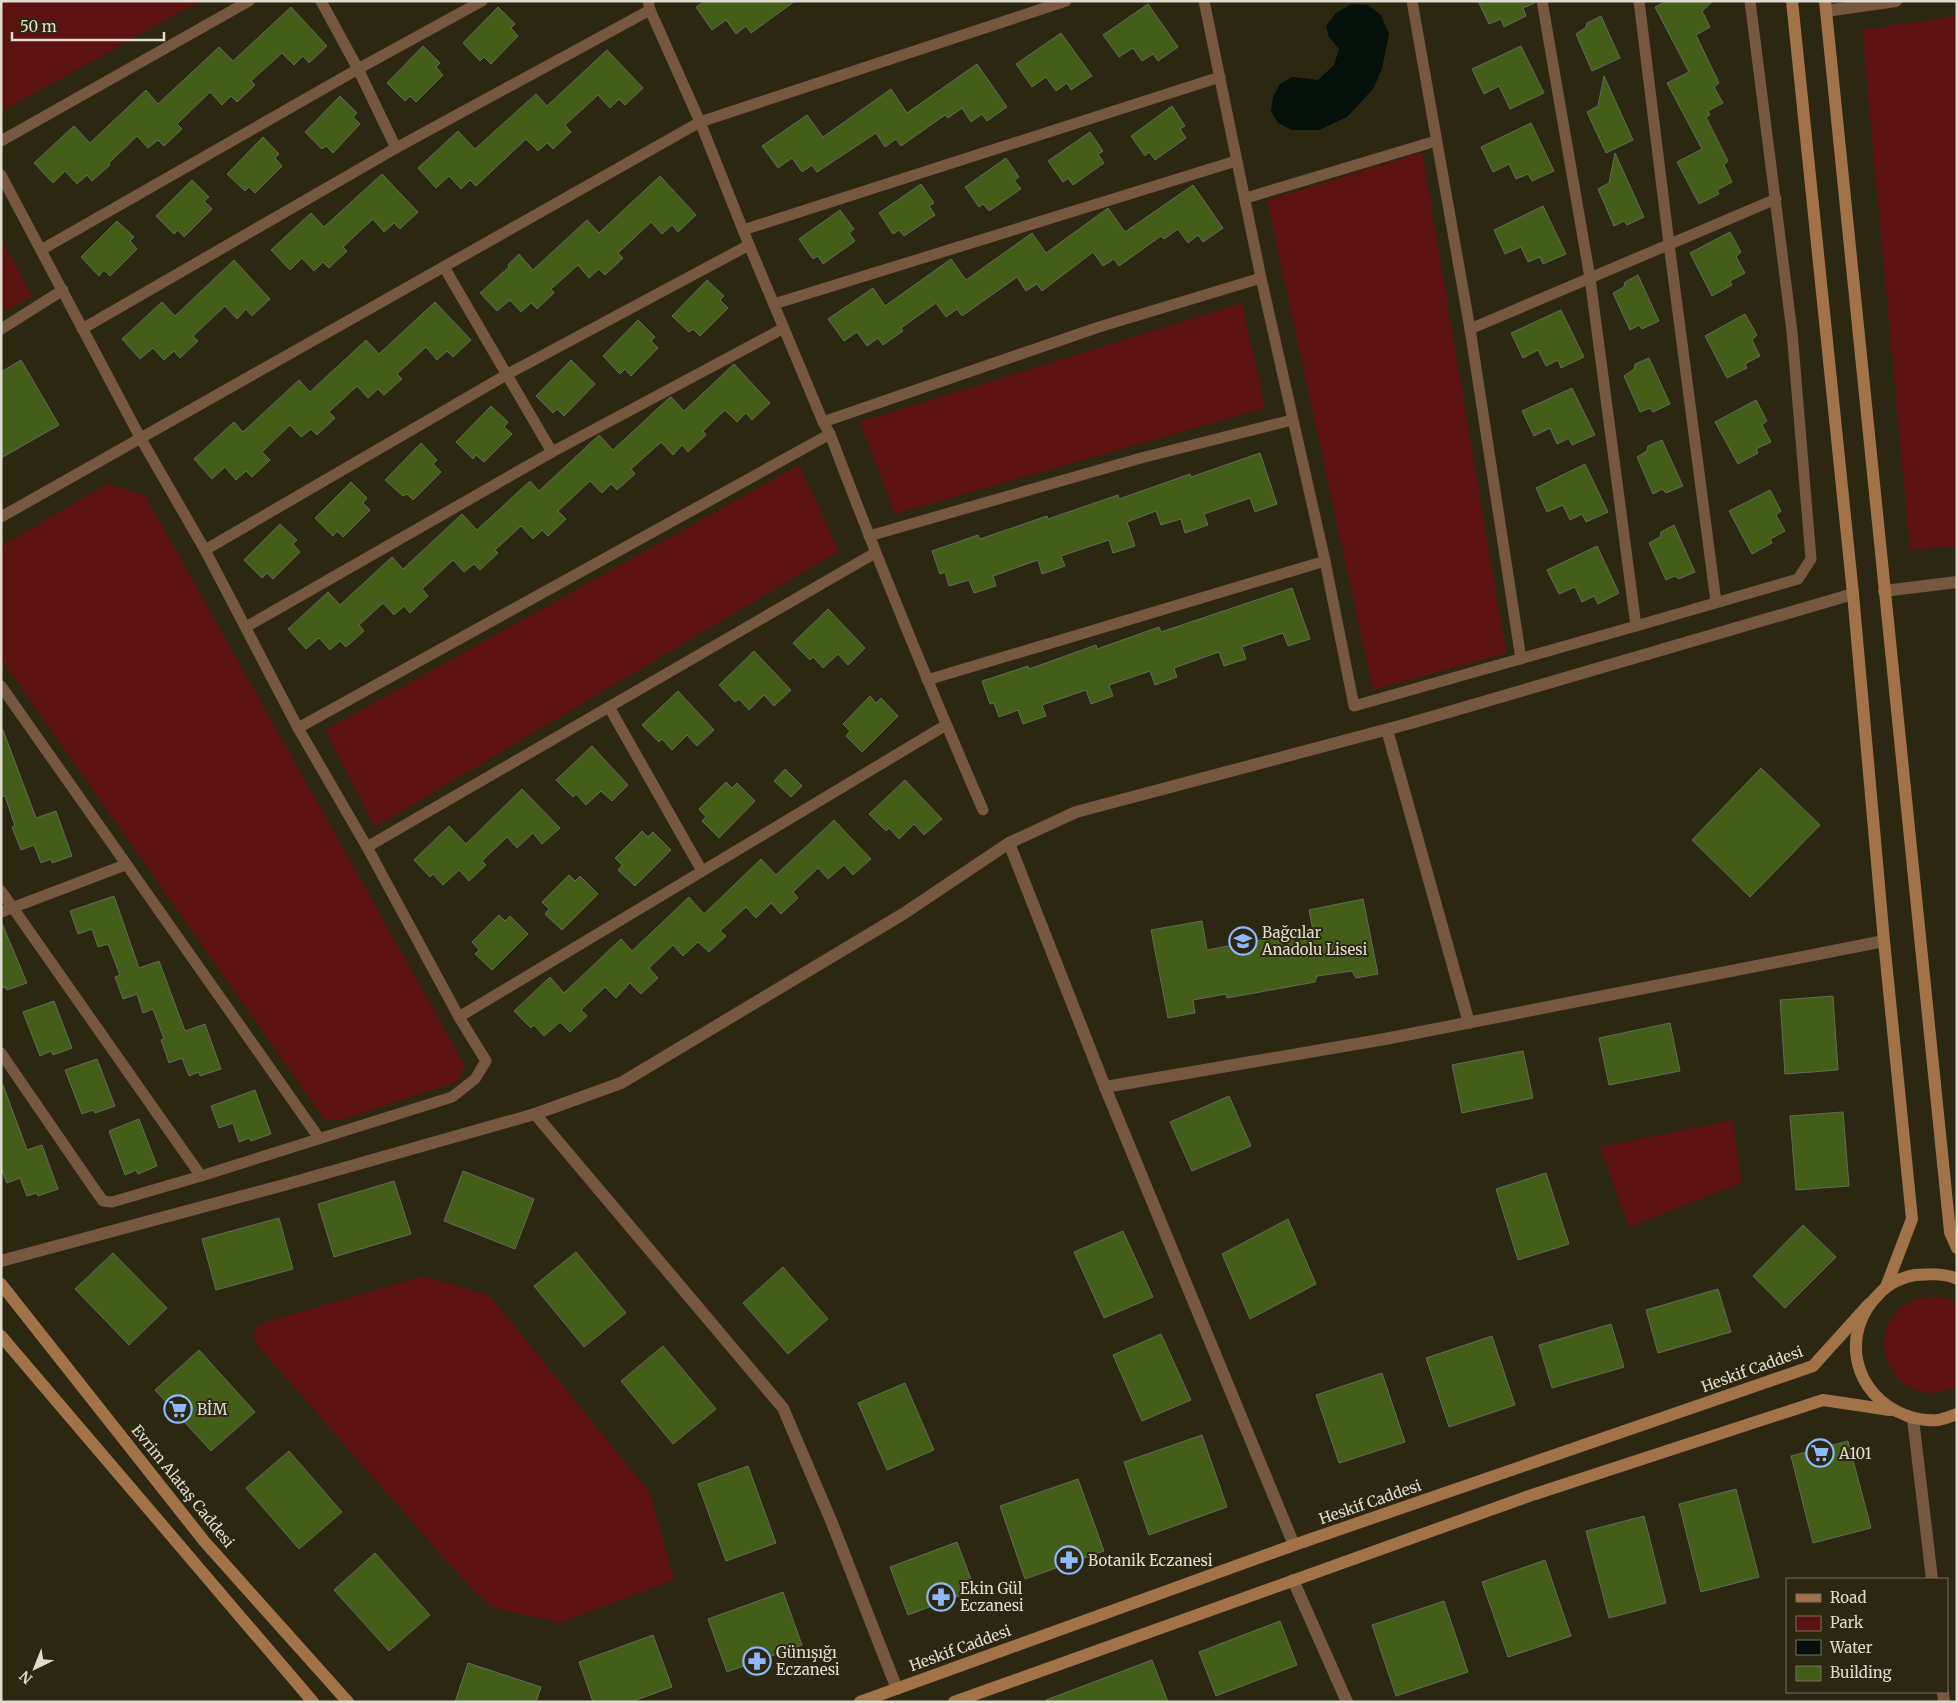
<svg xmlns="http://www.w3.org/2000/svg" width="1958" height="1703" font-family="Merriweather,serif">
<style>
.green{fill:#5c120e}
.water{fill:#041009}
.building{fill:#445e1a;stroke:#626c56}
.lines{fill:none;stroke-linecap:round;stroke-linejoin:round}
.service{stroke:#76583e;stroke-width:11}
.minor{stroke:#76583e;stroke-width:12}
.secondary{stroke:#a27348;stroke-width:12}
.labels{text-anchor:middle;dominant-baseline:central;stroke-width:4;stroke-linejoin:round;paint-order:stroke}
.poi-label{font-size:15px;fill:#e0dccf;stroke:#2c2711;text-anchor:start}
.street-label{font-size:15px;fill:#e0dccf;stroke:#2c2711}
</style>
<rect width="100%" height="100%" fill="#2c2711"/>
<g class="green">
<polygon points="1,1 200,1 1,112"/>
<polygon points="1957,16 1957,546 1910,550 1862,30"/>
<polygon points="1422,152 1506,653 1373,690 1267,201"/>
<polygon points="1,239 32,296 1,313"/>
<polygon points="1242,303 1265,408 895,514 860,422"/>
<polygon points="799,465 839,551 375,827 325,730"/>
<polygon points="107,484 145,495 464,1064 459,1081 343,1120 325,1120 1,659 1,546"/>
<polygon points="1733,1120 1741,1183 1629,1227 1600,1147"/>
<polygon points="424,1276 490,1296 650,1493 674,1580 560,1623 491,1607 458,1574 257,1345 253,1334 257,1326 266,1322"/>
<path d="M1929 1297 1946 1298 1957 1304V1387C1888 1417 1857 1322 1914 1300 1919 1299 1924 1298 1929 1297Z"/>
</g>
<polygon class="water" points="1351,4 1368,5 1381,15 1389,34 1382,69 1373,89 1347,117 1319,130 1292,130 1278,123 1271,111 1273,97 1280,84 1292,77 1318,80 1334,65 1339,49 1329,37 1326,26 1336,13"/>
<g class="building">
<polygon points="705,1 795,1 751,33 746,26 736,34 726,20 712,30 696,7"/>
<polygon points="1478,1 1535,1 1535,3 1523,8 1526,16 1504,27 1501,19 1489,24"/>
<polygon points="1667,1 1713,1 1702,11 1710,27 1696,35 1719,83 1714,87 1723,103 1708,111 1710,115 1706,117 1728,161 1724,165 1732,182 1717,190 1719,194 1699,204 1677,162 1702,149 1667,83 1689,72 1655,7"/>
<polygon points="1148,4 1178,47 1158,61 1153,54 1142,61 1133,48 1119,57 1103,35"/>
<polygon points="291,7 327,46 309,63 303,56 294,65 282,53 251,81 255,85 237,102 231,96 222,105 210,92 177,124 182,129 164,146 158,140 148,148 137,136 109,163 110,165 92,181 87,175 77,184 65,171 53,183 34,163 74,126 90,143 146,90 158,104 219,47 233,61"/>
<polygon points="498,7 515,24 511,28 518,36 491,64 484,57 480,61 463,43"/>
<polygon points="1601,16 1620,58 1592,71 1576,34 1586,27 1587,23"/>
<polygon points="1061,33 1092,76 1071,90 1067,83 1056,91 1046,77 1032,87 1016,64"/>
<polygon points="423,46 440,63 436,67 443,75 416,102 410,96 405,101 387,83"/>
<polygon points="1521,46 1544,93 1510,109 1499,86 1484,94 1472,69"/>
<polygon points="607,50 643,88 625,105 619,99 610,108 598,95 565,125 571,132 553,149 547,143 538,151 526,139 476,186 470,180 461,189 449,176 436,188 418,168 458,131 475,149 536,94 547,106"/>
<polygon points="977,64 1007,107 987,121 982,114 971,122 962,108 948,118 945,115 901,146 896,139 885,147 876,133 817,172 812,165 802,172 792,158 778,168 762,146 807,115 823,137 891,89 907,113"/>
<polygon points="1604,76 1633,140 1606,153 1587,112 1598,106"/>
<polygon points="340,96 357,113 353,117 360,124 333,153 326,146 322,149 305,132"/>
<polygon points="1172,106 1185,126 1180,129 1186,138 1155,160 1149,152 1145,156 1131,136"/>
<polygon points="1531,123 1554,171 1532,181 1528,174 1516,179 1509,164 1493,172 1481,147"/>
<polygon points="1090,132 1103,151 1098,154 1104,163 1073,185 1068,178 1063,182 1048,161"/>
<polygon points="263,137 279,154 275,158 282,166 255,193 249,187 245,191 227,174"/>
<polygon points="1615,153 1644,217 1627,225 1624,221 1614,226 1598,189 1609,183"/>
<polygon points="1006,158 1019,177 1014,180 1021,189 989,211 983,204 979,207 965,187"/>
<polygon points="382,174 418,212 400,229 394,223 384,232 373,219 343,247 347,251 329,268 323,262 314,271 302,258 290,270 271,250 311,213 324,227"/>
<polygon points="660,176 696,215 678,232 672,225 662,234 651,222 618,253 623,258 605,275 599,269 589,278 578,265 551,289 554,293 537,309 531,303 521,312 510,300 497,311 480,293 509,267 508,265 519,254 533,270 587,220 599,233"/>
<polygon points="192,180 209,197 204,201 212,209 184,237 178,230 174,234 156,216"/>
<polygon points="921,184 934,203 929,206 935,215 904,236 899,230 893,234 879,213"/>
<polygon points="1193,185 1223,228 1203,242 1198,235 1188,243 1178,229 1164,239 1161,236 1119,266 1114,259 1103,266 1093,252 1042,291 1037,284 1026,291 1017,277 962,316 957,309 946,317 936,303 901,328 903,331 883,345 878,338 867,346 857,332 844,341 828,319 873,288 885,306 951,259 966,280 1032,233 1046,253 1108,208 1125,232"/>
<polygon points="1543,206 1566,254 1543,264 1540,257 1528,262 1521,247 1505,254 1494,230"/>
<polygon points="840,210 854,229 849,233 855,241 823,264 818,256 813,259 799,239"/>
<polygon points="117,221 134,237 130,241 137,249 110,276 104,270 99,276 81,257"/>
<polygon points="1730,232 1741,252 1736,257 1745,273 1730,281 1732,285 1712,296 1690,253"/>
<polygon points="234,260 270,299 252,316 246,309 237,319 225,306 193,336 198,341 180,358 174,351 164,360 153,348 140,359 122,339 162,302 175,316"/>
<polygon points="1638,275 1659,321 1642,329 1639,325 1630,330 1613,293 1624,287 1625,282"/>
<polygon points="707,280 724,296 720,300 728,308 700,336 693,329 689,332 672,316"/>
<polygon points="435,302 471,340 453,357 447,351 437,360 426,347 397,374 402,379 384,395 378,389 368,398 357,386 329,412 335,418 317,435 311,429 301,437 290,425 262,452 270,460 252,477 246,471 236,480 225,467 212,479 194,459 234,422 243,432 299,380 310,392 366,340 379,354"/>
<polygon points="1561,310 1584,357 1561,368 1558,360 1546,366 1538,350 1523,358 1511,333"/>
<polygon points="1745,314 1757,335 1752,340 1760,356 1745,364 1747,368 1727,378 1705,336"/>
<polygon points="638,320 655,337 651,341 658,348 631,376 625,369 620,374 603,356"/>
<polygon points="1649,358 1670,404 1653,412 1650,408 1640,412 1624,376 1634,369 1635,364"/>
<polygon points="21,360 59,425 1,458 1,372"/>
<polygon points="571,360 595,384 564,416 557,409 553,413 536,396"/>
<polygon points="734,364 770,403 752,420 746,413 737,422 725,410 703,431 706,435 688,452 682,445 673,455 661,442 631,469 635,474 617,490 611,484 602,493 590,481 558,511 566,519 548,536 542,530 533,539 521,526 495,550 498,553 480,570 474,564 464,572 453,560 422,589 428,596 410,613 404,606 394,615 383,603 359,625 364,631 346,647 340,641 330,650 319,638 306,649 288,629 328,592 340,605 392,557 403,569 462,514 477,530 530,481 539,491 599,435 613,450 669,398 671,397 684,411"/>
<polygon points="1572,388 1595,435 1572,445 1569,438 1557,444 1550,428 1534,436 1522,411"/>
<polygon points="1756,400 1767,421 1762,425 1771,442 1756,449 1758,453 1738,464 1715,422"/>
<polygon points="491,406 508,422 504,427 512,434 484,462 476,455 473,459 456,442"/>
<polygon points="1662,440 1683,486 1666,493 1662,489 1653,494 1637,457 1647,451 1648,446"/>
<polygon points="421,443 437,460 433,464 441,472 413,500 407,494 403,496 385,480"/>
<polygon points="1260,453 1277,504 1255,512 1250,498 1204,514 1208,525 1185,533 1181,519 1161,525 1156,511 1127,522 1135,546 1113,553 1109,540 1061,556 1065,566 1042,574 1038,560 993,576 996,586 974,593 969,580 949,586 945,572 940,574 932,551 978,535 980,539 1047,516 1048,519 1118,495 1119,499 1190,474 1191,477"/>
<polygon points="1585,464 1608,512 1586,522 1582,514 1570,520 1563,505 1547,512 1536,488"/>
<polygon points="351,482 367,498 363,503 370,510 343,537 337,531 333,536 315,518"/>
<polygon points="1770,490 1781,511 1776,515 1785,531 1770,539 1772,543 1752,554 1729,511"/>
<polygon points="280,524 297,540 293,544 300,552 273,579 267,573 262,578 244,560"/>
<polygon points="1674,525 1695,572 1679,579 1675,576 1666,580 1649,543 1660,537 1661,532"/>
<polygon points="1597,546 1619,593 1598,604 1594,596 1582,602 1575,587 1559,594 1547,570"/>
<polygon points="1292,588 1310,639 1288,646 1283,633 1242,647 1246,659 1224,666 1219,652 1174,668 1177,677 1155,685 1150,671 1109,685 1113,696 1091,704 1086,690 1042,705 1046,716 1023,724 1018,710 999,717 994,703 990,704 982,681 1028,666 1029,669 1096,645 1097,649 1159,627 1161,632"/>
<polygon points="828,609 865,648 848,665 838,654 823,668 813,657 810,660 793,643"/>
<polygon points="754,651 791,690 774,706 764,695 749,710 739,699 735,702 719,685"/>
<polygon points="678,691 714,730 697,746 687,735 672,750 662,739 659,742 642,725"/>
<polygon points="870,696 876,703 881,698 898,716 862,752 846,736 850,731 843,724"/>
<polygon points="1,730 3,730 36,818 56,811 72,856 52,863 51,859 41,863 34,845 21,850 12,827 15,826 5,796 1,797"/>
<polygon points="592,746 628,785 612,801 601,791 586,805 576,794 573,797 556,780"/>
<polygon points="1761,768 1820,825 1750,897 1692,840"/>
<polygon points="785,769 802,786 791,797 774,781"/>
<polygon points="905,780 942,819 924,835 914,824 899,839 889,828 886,831 869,814"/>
<polygon points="726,782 732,788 737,783 755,801 719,838 702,821 706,817 699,809"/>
<polygon points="522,789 560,828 542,844 533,833 517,848 507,837 482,861 486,865 469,881 459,870 443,885 433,874 430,877 414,860 449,826 466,844"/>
<polygon points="834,820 871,859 853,875 844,865 828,879 818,868 793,892 798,898 781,914 771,903 756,918 746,907 720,931 726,936 709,952 698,942 683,956 673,945 649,968 658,978 641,994 630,983 616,998 605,987 581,1010 587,1016 570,1032 560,1022 544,1036 534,1025 531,1028 514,1011 550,977 564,993 621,939 632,951 689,897 704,914 761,859 776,875"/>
<polygon points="642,831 648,837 653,832 671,850 635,886 618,870 622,865 615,858"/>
<polygon points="569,875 575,881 580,876 598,894 562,930 545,914 549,909 542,902"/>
<polygon points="114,896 139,968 159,961 185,1031 205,1024 221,1069 200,1076 199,1072 189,1076 182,1058 169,1063 161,1040 164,1039 153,1009 143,1013 137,994 123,999 115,977 120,975 108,944 98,947 92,929 78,934 70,911"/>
<polygon points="1363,899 1378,974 1356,978 1352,971 1317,976 1315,982 1227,998 1226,994 1193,1000 1195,1013 1168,1018 1151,930 1202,921 1207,950 1313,930 1309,910"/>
<polygon points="499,915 505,921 510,916 528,934 492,970 475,954 479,950 472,942"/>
<polygon points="1,921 27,983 7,990 5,987 1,988"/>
<polygon points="1833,996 1838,1070 1785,1074 1780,1000"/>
<polygon points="54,1001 72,1048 53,1055 51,1051 40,1056 23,1012"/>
<polygon points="1670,1023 1680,1071 1609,1085 1599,1038"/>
<polygon points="1523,1051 1533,1098 1462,1113 1452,1065"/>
<polygon points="97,1059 115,1106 95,1113 93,1110 82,1114 65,1070"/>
<polygon points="1,1085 3,1085 27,1150 42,1145 58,1189 38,1196 37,1193 27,1196 20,1178 7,1183 1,1168"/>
<polygon points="255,1090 271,1134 251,1141 249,1138 239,1142 233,1123 219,1128 211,1106"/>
<polygon points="1229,1096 1251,1146 1192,1171 1170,1122"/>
<polygon points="1843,1112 1849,1186 1796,1190 1790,1116"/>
<polygon points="139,1119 157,1166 138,1174 136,1170 125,1175 109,1131"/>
<polygon points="463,1171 534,1199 515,1249 444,1221"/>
<polygon points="1546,1173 1569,1244 1518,1260 1496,1189"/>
<polygon points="394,1181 411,1234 334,1257 318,1204"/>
<polygon points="279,1218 293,1269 216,1290 202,1239"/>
<polygon points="1288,1219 1316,1284 1250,1319 1222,1254"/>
<polygon points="1803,1225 1836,1257 1785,1308 1753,1276"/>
<polygon points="1123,1231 1153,1297 1104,1318 1074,1252"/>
<polygon points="576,1252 626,1313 584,1347 534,1286"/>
<polygon points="113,1253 167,1308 129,1345 75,1289"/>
<polygon points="783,1267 828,1319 788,1354 743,1303"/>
<polygon points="1718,1289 1731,1332 1658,1353 1646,1310"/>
<polygon points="1611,1324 1624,1367 1552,1388 1539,1345"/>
<polygon points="1161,1334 1191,1400 1142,1421 1113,1355"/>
<polygon points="1492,1336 1515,1405 1449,1427 1426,1358"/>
<polygon points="663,1346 716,1409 673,1444 621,1381"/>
<polygon points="199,1350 255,1412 211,1451 155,1390"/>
<polygon points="1382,1373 1405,1442 1339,1463 1316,1395"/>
<polygon points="905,1383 934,1450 887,1470 858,1403"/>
<polygon points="1202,1435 1227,1507 1149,1535 1124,1462"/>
<polygon points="1848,1441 1871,1528 1813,1543 1791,1456"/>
<polygon points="289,1451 342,1512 299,1549 246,1488"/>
<polygon points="748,1466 776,1543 726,1561 698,1484"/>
<polygon points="1078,1479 1104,1551 1025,1579 1000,1506"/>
<polygon points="1736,1489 1759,1577 1701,1592 1679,1504"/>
<polygon points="1644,1516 1666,1603 1609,1618 1586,1531"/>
<polygon points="957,1542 975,1590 908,1615 890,1567"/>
<polygon points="375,1553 430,1615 389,1651 334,1590"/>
<polygon points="1545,1560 1571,1636 1508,1657 1482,1582"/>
<polygon points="783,1592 802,1645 727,1672 708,1619"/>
<polygon points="1444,1601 1468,1672 1396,1696 1372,1625"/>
<polygon points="1280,1621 1297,1665 1216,1696 1199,1652"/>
<polygon points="653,1635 672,1687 631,1702 593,1702 579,1662"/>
<polygon points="1152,1660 1168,1702 1047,1702 1046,1700"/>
<polygon points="468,1663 541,1687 536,1702 455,1702"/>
</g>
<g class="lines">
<g class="service">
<polyline points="321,1 358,69 396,148"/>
<path d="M648 1 650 10 700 122 749 245 823 422 830 434C878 561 929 686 983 810"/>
<polyline points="1204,1 1261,278 1325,561 1354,706 1636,626"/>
<polyline points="1412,1 1470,329 1521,659"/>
<polyline points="1542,1 1590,278 1636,626 1798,579 1811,559 1792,332 1750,1"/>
<polyline points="1639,1 1669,244 1716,602"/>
<polyline points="1,141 249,1"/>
<polyline points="1,175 141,439 205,550 298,728 367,847 459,1017 486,1061 475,1079 452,1097 201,1176 112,1202 103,1201 93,1187 1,1053"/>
<polyline points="1246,198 1436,141"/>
<polyline points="743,230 1220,77"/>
<polyline points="41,250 358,69 482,1"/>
<polyline points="444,267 552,452"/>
<polyline points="774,304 1236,161"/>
<polyline points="1,329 63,290"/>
<polyline points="82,329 396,148 650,10"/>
<polyline points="1470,329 1776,199"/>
<polyline points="823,422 1099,327 1261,278"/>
<polyline points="1,517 700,122 1066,1"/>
<polyline points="869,536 1141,458 1292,420"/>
<polyline points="205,550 506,375 749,245"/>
<polyline points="246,627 552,452 784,328"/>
<polyline points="927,680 1325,561"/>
<polyline points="1,686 319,1138"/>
<polyline points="609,707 702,871"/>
<polyline points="298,728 830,434"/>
<polyline points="367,847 875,553"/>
<polyline points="1,891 201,1176"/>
<polyline points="1,912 125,865"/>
<polyline points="459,1017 946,725"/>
</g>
<g class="minor">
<polyline points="1826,11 1896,1"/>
<polyline points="1884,591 1957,582"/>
<polyline points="1387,730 1469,1023"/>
<polyline points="1009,843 1105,1087 1294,1545"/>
<polyline points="1105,1087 1385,1039 1884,941"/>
<polyline points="535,1114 783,1408 832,1523 897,1689"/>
<polyline points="1,1261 284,1185 535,1114 621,1083 903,914 1009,843 1076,812 1411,723 1853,594"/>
<polyline points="1913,1419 1932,1579"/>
<polyline points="1293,1580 1347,1702"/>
<polyline points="1943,1692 1944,1702"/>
</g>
<g class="secondary">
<polyline points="1792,1 1853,594 1884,941 1912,1219 1886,1287"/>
<polyline points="1825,1 1950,1232 1957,1248"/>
<path d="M1957 1279C1945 1273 1929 1274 1915 1275 1902 1277 1888 1284 1879 1294 1839 1333 1853 1395 1905 1415 1914 1419 1928 1421 1938 1420 1944 1419 1951 1416 1957 1414"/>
<polyline points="1,1284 204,1541 348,1702"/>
<polyline points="1,1336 313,1702"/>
<polyline points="860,1702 1294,1545 1813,1366 1869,1304"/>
<polyline points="954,1702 1529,1496 1823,1400 1890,1410"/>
</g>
</g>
<defs>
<g id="school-ring" transform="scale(1.4375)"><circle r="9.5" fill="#2c2711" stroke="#8fb8fd" stroke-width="1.5"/><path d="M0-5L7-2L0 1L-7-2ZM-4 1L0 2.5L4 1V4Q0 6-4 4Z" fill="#8fb8fd"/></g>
<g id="supermarket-ring" transform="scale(1.4375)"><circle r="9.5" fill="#2c2711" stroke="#8fb8fd" stroke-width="1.5"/><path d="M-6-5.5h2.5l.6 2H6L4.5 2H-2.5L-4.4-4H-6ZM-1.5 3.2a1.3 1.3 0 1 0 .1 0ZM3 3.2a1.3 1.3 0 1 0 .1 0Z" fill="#8fb8fd"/></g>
<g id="pharmacy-ring" transform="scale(1.4375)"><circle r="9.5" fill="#2c2711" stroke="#8fb8fd" stroke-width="1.5"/><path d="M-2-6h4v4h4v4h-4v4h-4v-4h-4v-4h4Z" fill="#8fb8fd"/></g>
</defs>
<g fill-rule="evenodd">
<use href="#school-ring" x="1243" y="941"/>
<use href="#supermarket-ring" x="178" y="1409"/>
<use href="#supermarket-ring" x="1820" y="1453"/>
<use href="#pharmacy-ring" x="1069" y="1560"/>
<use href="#pharmacy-ring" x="941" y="1597"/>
<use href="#pharmacy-ring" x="757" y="1661"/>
</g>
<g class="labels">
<g class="poi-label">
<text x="1262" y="932">Bağcılar<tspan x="1262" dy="17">Anadolu Lisesi</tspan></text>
<text x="197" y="1409">BİM</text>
<text x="1839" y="1453">A101</text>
<text x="1088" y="1560">Botanik Eczanesi</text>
<text x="960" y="1588">Ekin Gül<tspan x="960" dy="17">Eczanesi</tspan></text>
<text x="776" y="1652">Günışığı<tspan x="776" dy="17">Eczanesi</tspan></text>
</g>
<g class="street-label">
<text transform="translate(1752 1369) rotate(-20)">Heskif Caddesi</text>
<text transform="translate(183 1486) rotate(51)">Evrim Alataş Caddesi</text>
<text transform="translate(1370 1502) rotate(-19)">Heskif Caddesi</text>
<text transform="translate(960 1648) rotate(-20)">Heskif Caddesi</text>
</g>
</g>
<rect width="1958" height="1703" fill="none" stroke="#e0dccf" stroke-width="5"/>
<rect x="1786" y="1578" width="162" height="115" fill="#2c2711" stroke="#746f5d"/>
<rect x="1796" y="1594" width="25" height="8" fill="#a27348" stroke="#746f5d"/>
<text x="1830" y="1603" font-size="15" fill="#e0dccf">Road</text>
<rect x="1796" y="1616" width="25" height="15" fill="#5c120e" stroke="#746f5d"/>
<text x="1830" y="1628" font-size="15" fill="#e0dccf">Park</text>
<rect x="1796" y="1640" width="25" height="15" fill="#041009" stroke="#746f5d"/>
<text x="1830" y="1653" font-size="15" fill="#e0dccf">Water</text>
<rect x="1796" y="1666" width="25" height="15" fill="#445e1a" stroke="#746f5d"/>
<text x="1830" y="1678" font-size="15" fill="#e0dccf">Building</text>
<g transform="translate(35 1668) rotate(223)" stroke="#2c2711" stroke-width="4" paint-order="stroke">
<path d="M0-4L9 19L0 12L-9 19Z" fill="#e0dccf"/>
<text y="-8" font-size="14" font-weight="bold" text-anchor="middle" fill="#e0dccf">N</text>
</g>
<path d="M12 32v8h152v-8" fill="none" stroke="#e0dccf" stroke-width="2.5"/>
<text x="20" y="32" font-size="15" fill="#e0dccf" stroke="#2c2711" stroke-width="4" paint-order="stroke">50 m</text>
</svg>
